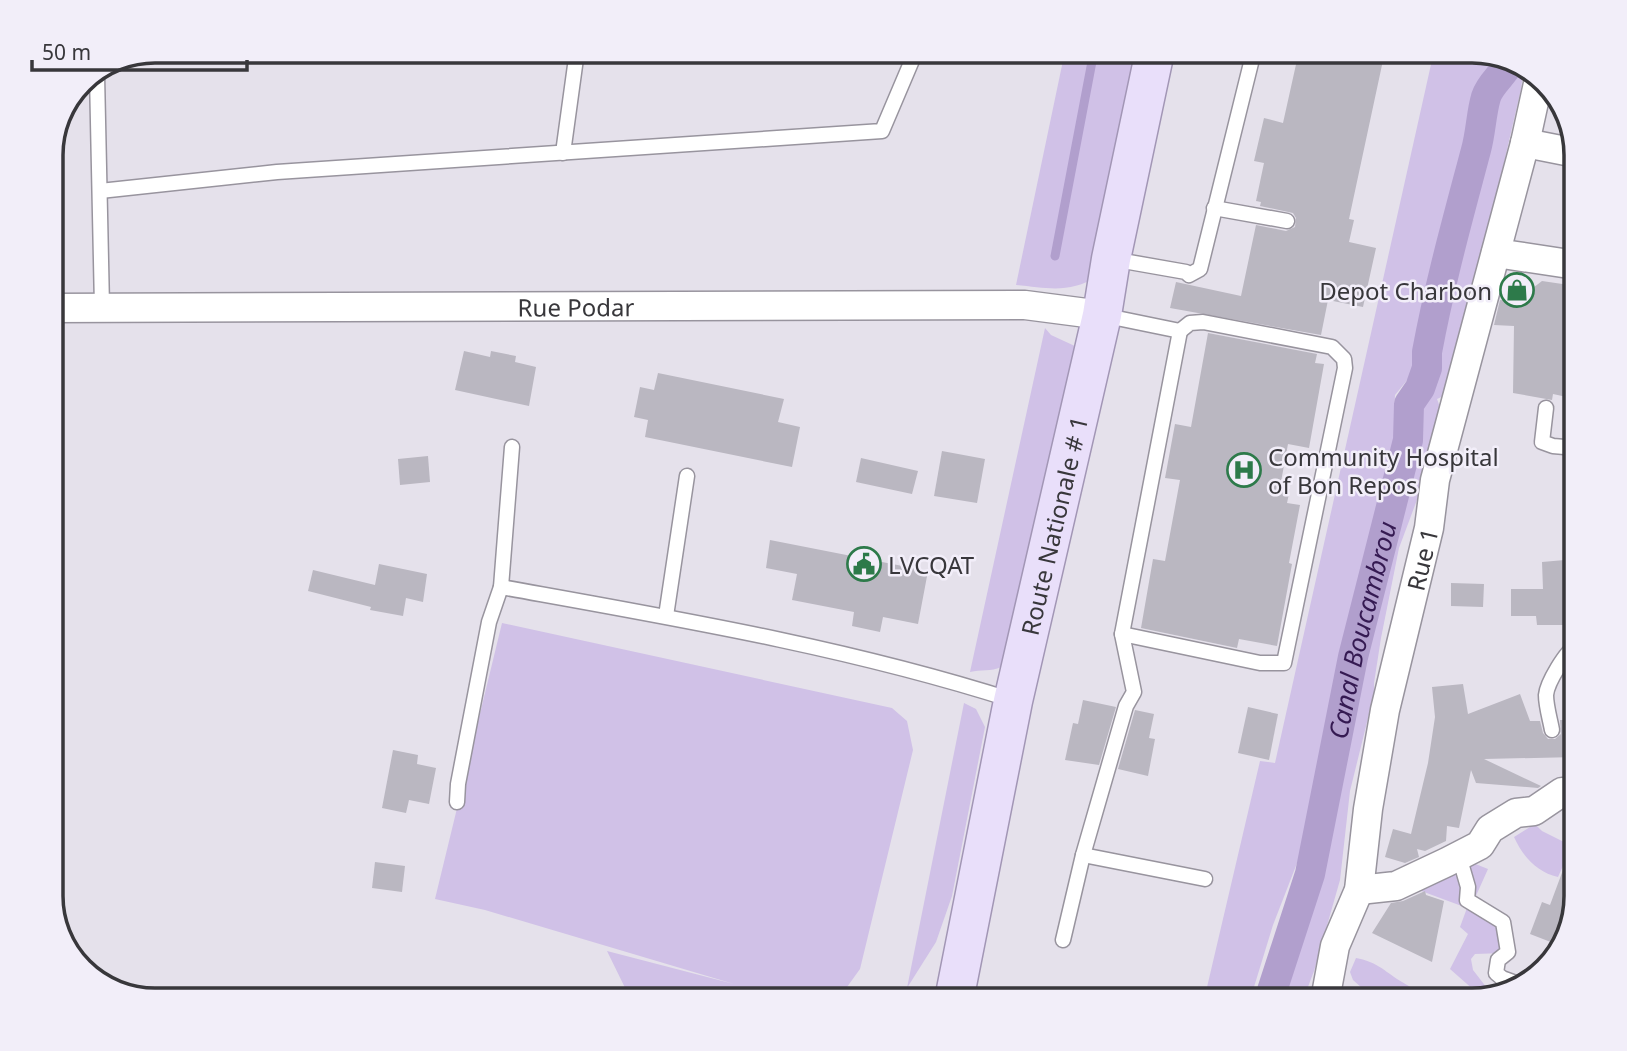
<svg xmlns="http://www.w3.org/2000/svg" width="1627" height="1051" font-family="'Noto Sans',sans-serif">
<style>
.green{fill:#d0c1e7}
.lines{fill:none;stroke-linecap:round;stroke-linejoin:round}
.stream{stroke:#b19fcd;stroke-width:9}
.canal{stroke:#b19fcd;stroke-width:30}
.building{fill:#bab7c1}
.service-casing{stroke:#98949e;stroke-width:17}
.minor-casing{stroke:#98949e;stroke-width:31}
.primary-casing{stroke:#a296b5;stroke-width:41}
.service{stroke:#fff;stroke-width:14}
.minor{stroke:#fff;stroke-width:28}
.primary{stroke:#e9dffa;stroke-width:38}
.labels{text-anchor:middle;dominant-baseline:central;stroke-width:5;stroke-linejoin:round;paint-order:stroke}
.poi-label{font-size:24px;fill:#38373b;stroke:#f2eef9;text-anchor:start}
.street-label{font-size:24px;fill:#38373b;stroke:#f2eef9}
.water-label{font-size:26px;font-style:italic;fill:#351a52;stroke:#f2eef9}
.rim{fill:none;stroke:#38373b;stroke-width:3.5}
</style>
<rect width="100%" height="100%" fill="#e5e1eb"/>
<g class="green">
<path d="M1065 51H1143L1098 276C1069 294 1048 288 1016 285Z"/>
<polygon points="1434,51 1471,51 1500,59 1485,84 1472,120 1461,183 1429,300 1426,329 1408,379 1395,395 1394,414 1398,450 1311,796 1299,858 1273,925 1250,1000 1204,1000 1260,761 1275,763"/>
<polygon points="1515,64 1524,67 1521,89 1484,249 1465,312 1462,341 1448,394 1437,399 1441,410 1432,456 1425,462 1424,481 1399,548 1381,638 1374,683 1374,705 1369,714 1350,791 1340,880 1314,971 1303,1000 1278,1000 1283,976 1304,917 1357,693 1360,677 1359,656 1389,533 1400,501 1416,426 1415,406 1433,365 1437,327 1456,247 1465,211 1481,173 1495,91 1506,80"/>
<path d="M1045 328 1051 335 1077 347 1001 667C991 672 981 669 970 672Z"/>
<polygon points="502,623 892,708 907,721 913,750 860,969 847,987 827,995 775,996 772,1000 631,1000 607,951 734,984 485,910 435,899"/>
<polygon points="964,703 976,709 985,727 952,896 936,942 907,988"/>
<path d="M1535 824 1542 831 1572 846 1558 877C1537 872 1523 857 1514 837Z"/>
<polygon points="1473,863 1488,869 1475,898 1496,924 1504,953 1475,954 1471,959 1473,970 1490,992 1487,996 1472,1000 1475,991 1450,969 1468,934 1460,927 1467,908 1416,889"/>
<path d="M1356 958C1376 962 1381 968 1397 979 1406 985 1417 990 1427 997V1000H1356L1362 988 1353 980 1350 972Z"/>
</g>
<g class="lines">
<polyline class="stream" points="1055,256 1094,51"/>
<path class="canal" id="s1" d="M1269 1000 1310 874 1353 657 1408 440 1409 404 1420 388 1427 368V352C1440 282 1458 218 1476 150 1481 132 1481 114 1486 97 1490 84 1503 75 1510 62"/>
</g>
<g class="building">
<polygon points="1299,51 1385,51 1349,219 1354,220 1349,242 1376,248 1363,307 1328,300 1321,335 1170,308 1176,282 1241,296 1256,225 1286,231 1295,227 1296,218 1293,213 1260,206 1261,202 1256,201 1264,163 1254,161 1264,118 1283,123"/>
<polygon points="1542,281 1576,286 1576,399 1553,394 1552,400 1513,393 1514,326 1494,325 1500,300 1516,301"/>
<polygon points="1208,333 1317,354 1315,363 1324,364 1309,448 1288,444 1280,487 1290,489 1287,503 1300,505 1289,563 1292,564 1277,646 1239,639 1237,648 1141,628 1153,559 1165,561 1180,480 1165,478 1175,424 1191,427"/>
<polygon points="464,351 490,357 491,351 516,356 515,362 536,367 529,406 455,390"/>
<polygon points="658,373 784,399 778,422 800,427 792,467 645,437 648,420 634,417 640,387 654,390"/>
<polygon points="942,451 985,459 977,503 934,496"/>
<polygon points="428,456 430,482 400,485 398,459"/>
<polygon points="861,458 918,471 912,494 856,482"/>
<polygon points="770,540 928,571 918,624 883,617 880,632 852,626 854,612 792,600 797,574 766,568"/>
<polygon points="1576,559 1576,625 1537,625 1536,616 1511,616 1511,589 1543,589 1542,562"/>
<polygon points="379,564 427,574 423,602 406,598 403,616 370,610 371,607 308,591 313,570 375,585"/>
<polygon points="1451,583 1484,584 1483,607 1451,606"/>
<polygon points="1463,684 1468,714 1520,694 1530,721 1540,721 1543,733 1548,739 1555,739 1561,734 1560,720 1576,720 1576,757 1484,759 1541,786 1538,788 1476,783 1471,770 1459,828 1447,826 1446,841 1425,851 1417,849 1419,857 1405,863 1385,857 1393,829 1411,834 1428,763 1435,717 1432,687"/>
<polygon points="1083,700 1116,707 1099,765 1065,760 1073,723 1078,724"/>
<polygon points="1248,707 1278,714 1269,760 1238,753"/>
<polygon points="1135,710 1154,714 1149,738 1155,739 1148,776 1118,769"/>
<polygon points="393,750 418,755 417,764 436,768 429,804 409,800 406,813 382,808"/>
<polygon points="1576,835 1576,896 1561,946 1530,934 1542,902 1550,905"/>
<polygon points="375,862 405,866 402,892 372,888"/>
<polygon points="1425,891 1426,895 1444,901 1432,962 1372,933 1391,903 1403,901"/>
</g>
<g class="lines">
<g class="service-casing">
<g id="service">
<polyline points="97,75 102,307"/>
<polyline points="563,153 577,51"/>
<polyline points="100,191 277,172 882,131 916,51"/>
<polyline points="1214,208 1287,221"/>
<polyline points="1112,259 1186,272 1189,275 1200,269 1251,63"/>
<polyline points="1546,408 1542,442 1553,446 1576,448"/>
<path d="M512 447 501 587C673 618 846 647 1012 700"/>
<polyline points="666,616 687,476"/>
<polyline points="1122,634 1260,663 1284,663 1345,368 1344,359 1332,347 1203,322 1190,323 1180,331"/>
<path d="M1552 730C1550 719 1546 706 1546 695 1547 683 1566 651 1576 646"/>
<polyline points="457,802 458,784 489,622 501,587"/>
<polyline points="1083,855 1205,879"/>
<polyline points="1459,856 1468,887 1467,900 1503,922 1508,952 1498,960 1496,973 1502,978 1524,986"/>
<polyline points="1063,940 1083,855 1126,706 1134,692 1122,634 1180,331 1102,315"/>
</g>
</g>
<g class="minor-casing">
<g id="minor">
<polyline points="1525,143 1576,153"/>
<polyline points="1496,253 1576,265"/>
<path id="s2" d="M51 308 1025 305 1102 315"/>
<polyline points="1359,890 1396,886 1447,862 1480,845 1490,829 1516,813 1534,811 1562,792"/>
<path id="s3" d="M1325 1000 1335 946 1359 890 1368 809 1385 710 1429 528 1435 480 1525 143 1539 79"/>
</g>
</g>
<g class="primary-casing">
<g id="primary">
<path id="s4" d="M954 1000 1013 701 1102 315 1111 259 1155 51"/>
</g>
</g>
<use href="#service" class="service"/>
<use href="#minor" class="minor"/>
<use href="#primary" class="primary"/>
</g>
<defs>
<g id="shop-ring" transform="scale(1.75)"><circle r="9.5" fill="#f2eef9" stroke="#2d7a4a" stroke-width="1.5"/><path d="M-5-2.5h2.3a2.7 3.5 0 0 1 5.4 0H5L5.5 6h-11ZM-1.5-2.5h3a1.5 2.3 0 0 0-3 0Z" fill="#2d7a4a"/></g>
<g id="hospital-ring" transform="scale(1.75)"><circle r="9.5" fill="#f2eef9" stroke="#2d7a4a" stroke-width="1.5"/><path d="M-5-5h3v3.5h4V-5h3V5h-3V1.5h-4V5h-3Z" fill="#2d7a4a"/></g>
<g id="civic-ring" transform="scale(1.75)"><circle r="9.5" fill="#f2eef9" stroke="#2d7a4a" stroke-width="1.5"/><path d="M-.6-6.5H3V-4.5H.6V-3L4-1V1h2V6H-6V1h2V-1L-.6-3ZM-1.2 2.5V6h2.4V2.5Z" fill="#2d7a4a"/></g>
</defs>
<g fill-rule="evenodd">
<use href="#shop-ring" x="1517" y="290"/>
<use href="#hospital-ring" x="1244" y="470"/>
<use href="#civic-ring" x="864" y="564"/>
</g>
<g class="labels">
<g class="poi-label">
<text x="1492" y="290" text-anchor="end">Depot Charbon</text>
<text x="1268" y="456">Community Hospital<tspan x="1268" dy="28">of Bon Repos</tspan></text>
<text x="888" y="564">LVCQAT</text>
</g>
<g class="street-label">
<text stroke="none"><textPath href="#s2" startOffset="525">Rue Podar</textPath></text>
<text stroke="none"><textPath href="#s4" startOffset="485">Route Nationale # 1</textPath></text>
<text stroke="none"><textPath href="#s3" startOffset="453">Rue 1</textPath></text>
</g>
<g class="water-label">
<text stroke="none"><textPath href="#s1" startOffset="382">Canal Boucambrou</textPath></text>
</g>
</g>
<path d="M0 0H1627V1051H0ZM155 63H1472A92 92 0 0 1 1564 155V896A92 92 0 0 1 1472 988H155A92 92 0 0 1 63 896V155A92 92 0 0 1 155 63Z" fill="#f2eef9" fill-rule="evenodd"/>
<path class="rim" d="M155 63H1472A92 92 0 0 1 1564 155V896A92 92 0 0 1 1472 988H155A92 92 0 0 1 63 896V155A92 92 0 0 1 155 63Z"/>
<path d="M32 60v10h215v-10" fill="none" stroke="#38373b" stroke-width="3.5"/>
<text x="42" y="60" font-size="21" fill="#38373b" stroke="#f2eef9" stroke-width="5" paint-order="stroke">50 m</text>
</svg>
